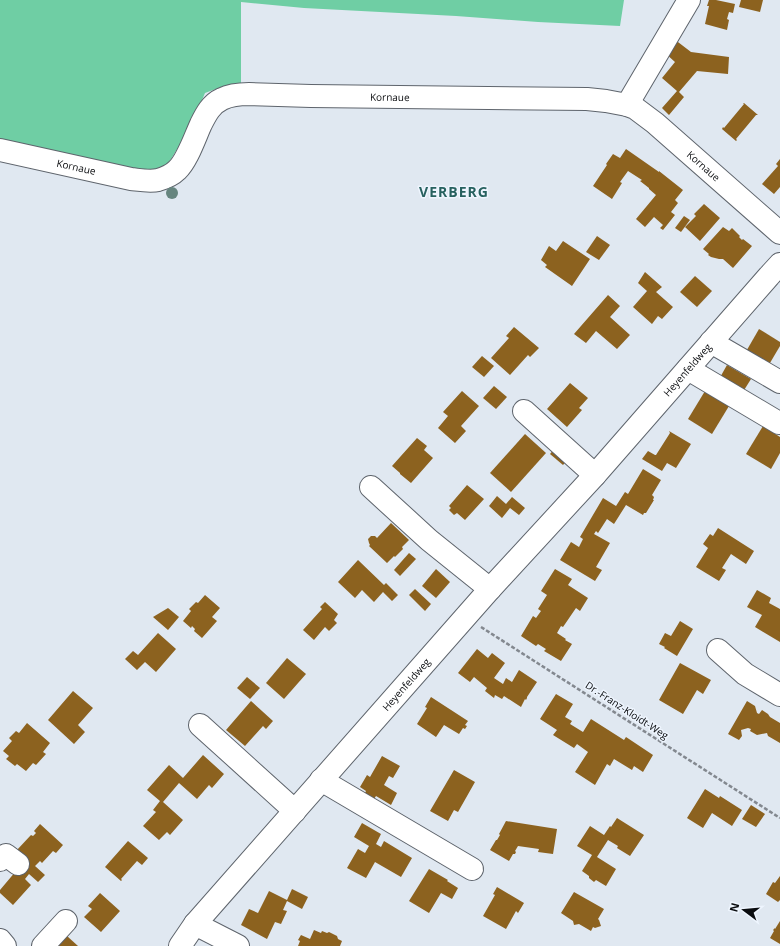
<svg xmlns="http://www.w3.org/2000/svg" width="780" height="946" font-family="'Open Sans',sans-serif">
<style>
.green{fill:#6fcea4}
.building{fill:#8c621f}
.lines{fill:none;stroke-linecap:round;stroke-linejoin:round}
.minor-casing{stroke:#5e646c;stroke-width:24}
.path{stroke:#83888f;stroke-width:2.5;stroke-dasharray:4 2;stroke-linecap:butt}
.minor{stroke:#fff;stroke-width:22}
.tree{fill:#66857f}
.labels{text-anchor:middle;dominant-baseline:central;stroke-width:3;stroke-linejoin:round;paint-order:stroke}
.street-label{font-size:10px;fill:#0a0c0f;stroke:#eef5fe}
.district-label{font-size:14px;font-weight:bold;letter-spacing:1px;fill:#27615f;stroke:#eef5fe}
</style>
<rect width="100%" height="100%" fill="#e0e8f1"/>
<polygon class="green" points="0,0 624,0 620,26 538,22 456,16 304,8 241,2 241,91 224,86 205,93 191,126 165,169 137,172 0,141"/>
<g class="building">
<polygon points="709,0 716,0 735,4 733,13 729,12 727,19 729,20 727,30 705,24 709,6 707,6"/>
<polygon points="741,0 763,0 760,12 739,7"/>
<polygon points="674,39 691,52 729,57 728,74 697,71 679,92 684,97 669,115 662,108 677,91 662,78 675,62 665,53"/>
<polygon points="744,103 758,115 756,115 736,139 737,140 736,141 722,129 723,127 724,128 744,104 743,104"/>
<polygon points="626,149 659,172 659,171 683,190 675,200 678,203 671,212 675,215 663,230 660,228 663,225 654,217 645,227 636,219 656,195 649,189 649,188 640,181 642,180 628,171 620,182 622,183 612,199 593,186 607,165 606,164 613,154 620,158"/>
<polygon points="780,159 780,187 774,194 762,184 778,166 776,164"/>
<polygon points="704,204 720,218 700,241 685,227 696,216 694,214"/>
<polygon points="684,216 690,220 681,232 675,228"/>
<polygon points="723,227 729,231 732,228 740,236 739,237 742,240 743,239 752,246 733,268 723,259 719,259 711,257 708,255 709,254 703,249"/>
<polygon points="597,236 610,245 599,260 586,252"/>
<polygon points="563,241 590,259 572,286 545,267 547,265 541,260 549,246 556,251"/>
<polygon points="645,272 662,287 656,292 673,307 662,319 658,316 652,324 633,307 647,291 638,283"/>
<polygon points="695,276 712,291 697,307 680,292"/>
<polygon points="608,295 620,306 610,317 630,335 617,349 596,331 586,343 574,334"/>
<polygon points="514,327 539,348 530,357 528,355 510,375 491,358 509,338 506,336"/>
<polygon points="759,329 780,342 780,346 767,368 744,355"/>
<polygon points="482,356 494,366 484,377 472,367"/>
<polygon points="727,365 751,379 741,395 718,381"/>
<polygon points="570,383 588,398 579,408 582,410 567,427 547,409"/>
<polygon points="494,386 507,397 496,409 483,398"/>
<polygon points="462,391 479,406 461,426 466,431 455,443 438,428 448,416 443,412"/>
<polygon points="705,391 729,406 712,434 688,419"/>
<polygon points="763,426 780,437 780,453 771,469 746,454"/>
<polygon points="669,431 691,444 676,468 667,463 662,471 642,459 648,451 655,455 656,455 670,433"/>
<polygon points="525,434 546,453 511,492 490,473"/>
<polygon points="417,438 427,446 424,450 433,458 411,483 400,474 400,473 392,466"/>
<polygon points="556,447 569,458 563,465 550,454"/>
<polygon points="643,469 661,480 652,495 654,497 653,500 654,500 646,513 644,513 643,515 626,505 614,524 607,519 598,533 596,531 594,534 610,543 596,567 602,570 595,581 560,560 571,542 579,547 583,539 580,537 603,498 616,506 625,492 628,494"/>
<polygon points="467,485 484,499 465,520 457,513 454,515 449,510 451,508 449,506"/>
<polygon points="497,496 506,504 512,497 525,508 519,515 510,508 502,518 489,506"/>
<polygon points="391,523 409,540 402,547 403,549 395,557 394,556 387,563 369,546 370,545 369,543 368,539 371,536 375,536 377,538"/>
<polygon points="718,528 754,551 746,564 731,554 722,568 726,570 719,581 696,567 708,548 703,544 710,534 713,536"/>
<polygon points="409,553 416,559 400,576 394,570"/>
<polygon points="358,560 384,585 386,583 398,595 392,601 383,592 374,602 362,590 355,598 338,582"/>
<polygon points="436,569 450,582 436,598 422,586"/>
<polygon points="555,569 572,579 568,585 588,598 580,611 576,608 563,627 561,626 557,633 566,639 565,640 572,644 561,661 544,651 546,649 538,644 536,646 521,636 533,616 536,618 541,611 538,609 547,595 541,591"/>
<polygon points="415,589 431,604 425,611 409,595"/>
<polygon points="757,590 771,598 769,603 780,609 780,642 755,627 762,615 747,607"/>
<polygon points="205,595 220,608 212,617 217,621 202,638 194,631 195,629 192,626 191,628 183,621 191,611 189,609 196,602 198,603"/>
<polygon points="325,602 338,614 334,620 337,623 329,631 325,627 314,640 303,630 322,609 320,607"/>
<polygon points="168,608 179,617 168,630 153,617"/>
<polygon points="680,621 693,629 677,656 664,648 665,647 659,644 665,633 671,636"/>
<polygon points="158,633 176,649 156,672 145,662 137,670 125,659 133,651 138,655"/>
<polygon points="477,649 488,658 492,653 505,663 494,678 503,684 506,678 512,682 519,670 537,682 527,697 527,698 526,700 525,699 521,707 504,696 502,699 495,695 494,698 485,691 487,688 474,677 470,682 458,673"/>
<polygon points="287,658 306,674 284,699 266,683"/>
<polygon points="680,663 711,680 703,694 697,690 683,714 659,700"/>
<polygon points="247,677 260,688 250,699 237,688"/>
<polygon points="73,691 93,708 78,725 85,732 74,744 48,720"/>
<polygon points="556,694 573,704 565,717 572,721 570,724 583,732 591,719 624,740 626,737 653,755 643,772 634,766 632,770 614,759 610,766 607,764 595,785 575,772 588,752 577,744 574,748 553,735 557,730 540,719"/>
<polygon points="431,697 468,721 465,725 467,726 465,729 463,728 459,734 444,725 436,737 417,724 427,708 425,707"/>
<polygon points="251,701 273,721 266,729 263,726 245,746 226,730"/>
<polygon points="747,701 755,706 757,713 759,714 762,710 768,714 770,717 780,723 780,743 768,736 767,733 757,735 750,731 751,729 748,728 741,730 742,736 739,740 728,734"/>
<polygon points="27,723 50,743 43,752 46,754 36,765 33,763 26,771 17,764 15,766 6,759 9,756 3,751 12,741 9,738 16,731 19,733"/>
<polygon points="203,755 224,774 212,788 209,785 197,799 179,783 163,802 183,820 170,835 167,832 159,840 143,826 156,812 153,810 160,801 147,790 169,765 183,778"/>
<polygon points="382,756 400,766 393,778 389,776 384,785 397,793 391,805 376,796 374,799 365,793 366,791 360,787 367,775 370,777"/>
<polygon points="454,770 475,782 458,812 454,810 448,821 430,811"/>
<polygon points="705,789 719,798 720,796 742,810 732,826 712,813 703,828 687,818"/>
<polygon points="751,805 765,814 756,827 742,819"/>
<polygon points="617,818 644,835 630,856 617,848 618,846 608,840 597,857 616,869 606,886 596,880 594,882 589,878 589,876 582,871 592,855 577,846 590,826 604,835 610,826 611,827"/>
<polygon points="506,821 557,829 553,854 538,852 539,849 518,846 515,851 516,852 515,854 513,854 509,861 490,850 496,840 497,840 500,835 499,834"/>
<polygon points="362,823 381,834 376,844 381,847 384,841 412,858 401,877 375,862 366,878 347,868 358,849 365,853 369,846 354,837"/>
<polygon points="40,824 63,845 56,853 53,851 42,863 40,861 35,866 45,875 38,882 29,874 25,879 31,885 13,905 0,893 0,890 16,871 16,851 31,835 33,836 36,833 34,831"/>
<polygon points="128,841 148,858 142,865 137,861 121,879 122,880 121,881 105,867"/>
<polygon points="429,869 448,880 447,881 458,888 452,899 441,893 429,913 409,901"/>
<polygon points="780,876 780,900 778,902 766,894 773,882 775,883"/>
<polygon points="497,887 524,903 518,913 516,911 506,929 483,916 495,895 493,894"/>
<polygon points="292,889 308,897 302,909 287,901 283,910 287,911 281,924 275,922 267,939 241,925 249,909 258,913 269,891 287,900"/>
<polygon points="574,892 604,909 598,919 599,920 601,926 595,928 593,927 591,931 579,924 574,925 573,921 561,913"/>
<polygon points="100,893 120,911 101,932 84,917 92,909 88,906"/>
<polygon points="780,921 780,944 770,938 774,931 773,930 775,928 775,929"/>
<polygon points="314,930 321,933 322,931 327,933 329,932 337,936 338,939 342,941 340,946 298,946 300,941 298,940 301,935 310,939"/>
<polygon points="67,936 78,946 58,946"/>
</g>
<g class="lines">
<g class="minor-casing">
<g id="minor">
<polyline points="627,105 689,0"/>
<path id="s1" d="M0 150 131 179C140 180 150 182 158 180 165 178 172 175 177 170 187 161 195 137 201 124 206 114 211 104 222 99 230 95 240 94 249 94L311 96 587 99 606 101 627 105 635 108 655 123 780 233"/>
<polyline points="711,342 780,382"/>
<polyline points="688,369 779,423"/>
<polyline points="524,411 595,475"/>
<polyline points="371,487 429,540 490,589"/>
<polyline points="718,650 745,674 780,695"/>
<polyline points="200,725 295,811"/>
<polyline points="321,780 472,869"/>
<polyline points="0,860 6,855 18,864"/>
<polyline points="195,924 238,946"/>
<polyline points="0,940 5,946"/>
<polyline points="43,946 66,921"/>
<path id="s2" d="M180 946 195 924 490 589 595 475 769 276 780 264"/>
</g>
</g>
<polyline class="path" points="481,627 780,818"/>
<use href="#minor" class="minor"/>
</g>
<circle class="tree" cx="172" cy="193" r="6"/>
<g class="labels">
<g class="street-label">
<text stroke="none"><textPath href="#s1" startOffset="437">Kornaue</textPath></text>
<text stroke="none"><textPath href="#s1" startOffset="773">Kornaue</textPath></text>
<text stroke="none"><textPath href="#s1" startOffset="78">Kornaue</textPath></text>
<text stroke="none"><textPath href="#s2" startOffset="768">Heyenfeldweg</textPath></text>
<text stroke="none"><textPath href="#s2" startOffset="346">Heyenfeldweg</textPath></text>
<text transform="translate(627 710) rotate(33)">Dr.-Franz-Kloidt-Weg</text>
</g>
<g class="district-label">
<text x="454" y="191">VERBERG</text>
</g>
</g>
<g transform="translate(744 910) rotate(286)" stroke="#eef5fe" stroke-width="3" paint-order="stroke">
<path d="M0-3L7 15L0 10L-7 15Z" fill="#0a0c0f"/>
<text y="-6" font-size="11" font-weight="bold" text-anchor="middle" fill="#0a0c0f">N</text>
</g>
</svg>
